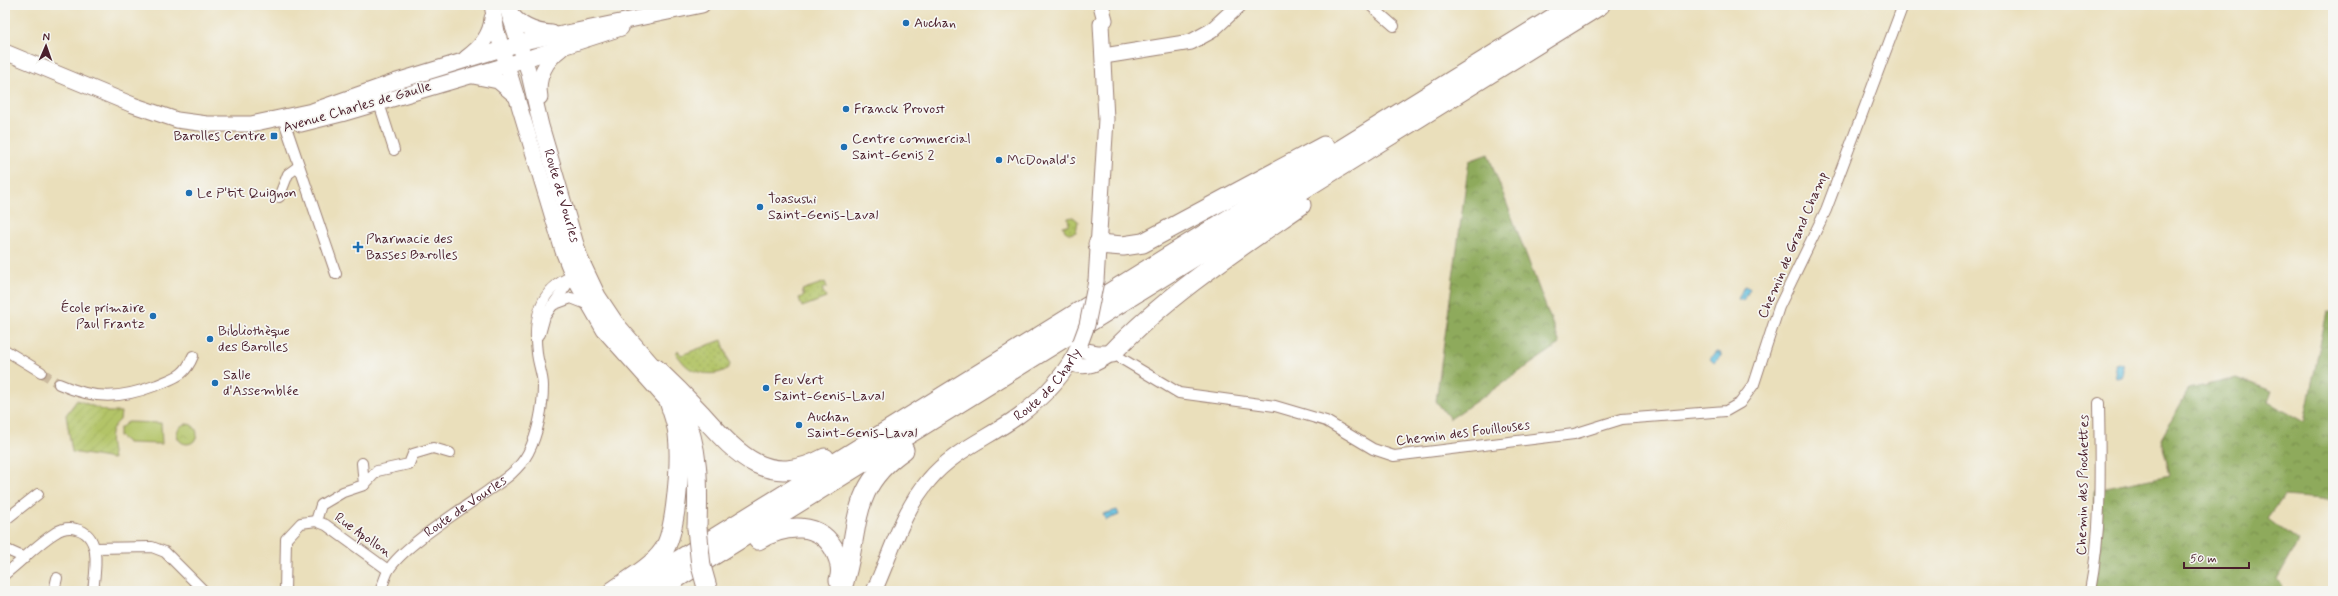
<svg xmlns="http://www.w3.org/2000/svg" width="2338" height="596" font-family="Mynerve,sans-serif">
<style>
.grass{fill:url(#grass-dots);stroke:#7e7249}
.forest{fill:url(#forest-crowns);stroke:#6c6444}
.park{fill:url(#park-crowns);stroke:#7e7249}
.garden{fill:url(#garden-furrows);stroke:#7e7249}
.pitch{fill:#b3c467;stroke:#7e7249}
.water{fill:url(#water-waves);stroke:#556f84}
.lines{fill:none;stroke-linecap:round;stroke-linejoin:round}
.street-tunnel{stroke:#cab99e;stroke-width:10;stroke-dasharray:10 5;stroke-linecap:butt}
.street-casing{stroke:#9a7f73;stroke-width:12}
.secondary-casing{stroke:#9a7f73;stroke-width:17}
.highway-casing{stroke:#9a7f73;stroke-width:21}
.street{stroke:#fff;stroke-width:10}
.secondary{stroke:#fff;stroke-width:15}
.highway{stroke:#fff;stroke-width:19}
.secondary-bridge-casing{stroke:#9a7f73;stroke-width:17;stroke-linecap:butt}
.highway-bridge-casing{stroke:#9a7f73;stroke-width:21;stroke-linecap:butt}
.secondary-bridge{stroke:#fff;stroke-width:15}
.highway-bridge{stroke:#fff;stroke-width:19}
.poi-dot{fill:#1f6fb2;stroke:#f6f6f2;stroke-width:1.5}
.labels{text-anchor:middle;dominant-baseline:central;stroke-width:3.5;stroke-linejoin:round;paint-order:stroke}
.poi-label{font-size:14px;fill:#4a1f2b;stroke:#f6f6f2;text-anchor:start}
.street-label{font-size:14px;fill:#4a1f2b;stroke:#f6f6f2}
</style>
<defs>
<pattern id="grass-dots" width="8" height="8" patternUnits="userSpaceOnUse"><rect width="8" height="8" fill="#b3c467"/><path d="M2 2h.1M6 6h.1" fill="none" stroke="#9ba85a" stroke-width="1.8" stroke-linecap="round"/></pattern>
<pattern id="forest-crowns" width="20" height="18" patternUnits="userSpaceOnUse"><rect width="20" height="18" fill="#8eaa5c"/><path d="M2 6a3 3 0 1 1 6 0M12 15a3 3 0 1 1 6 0" fill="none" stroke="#768a4c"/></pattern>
<pattern id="park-crowns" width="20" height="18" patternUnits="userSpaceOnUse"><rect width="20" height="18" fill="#b3c467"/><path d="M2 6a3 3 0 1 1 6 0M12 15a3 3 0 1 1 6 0" fill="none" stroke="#9ba85a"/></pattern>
<pattern id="garden-furrows" width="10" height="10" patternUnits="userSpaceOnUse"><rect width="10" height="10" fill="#b3c467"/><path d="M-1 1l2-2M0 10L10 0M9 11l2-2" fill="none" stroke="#9ba85a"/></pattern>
<pattern id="water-waves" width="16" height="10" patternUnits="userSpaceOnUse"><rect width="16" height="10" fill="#60bfde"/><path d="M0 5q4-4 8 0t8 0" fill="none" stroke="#519bb4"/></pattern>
</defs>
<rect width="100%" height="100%" fill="#f6f6f2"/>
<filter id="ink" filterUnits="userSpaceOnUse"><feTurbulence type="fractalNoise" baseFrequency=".025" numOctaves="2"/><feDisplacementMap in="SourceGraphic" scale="8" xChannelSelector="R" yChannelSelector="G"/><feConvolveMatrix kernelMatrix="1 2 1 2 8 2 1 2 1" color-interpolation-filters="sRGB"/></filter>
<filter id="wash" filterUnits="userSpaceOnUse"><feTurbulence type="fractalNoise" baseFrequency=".012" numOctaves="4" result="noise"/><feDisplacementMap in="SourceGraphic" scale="16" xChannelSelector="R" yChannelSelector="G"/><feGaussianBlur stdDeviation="0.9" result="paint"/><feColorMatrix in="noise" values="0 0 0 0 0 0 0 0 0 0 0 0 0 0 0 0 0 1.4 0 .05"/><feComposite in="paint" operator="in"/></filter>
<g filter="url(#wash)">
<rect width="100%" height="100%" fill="#eadfbb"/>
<g class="grass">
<polygon points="1073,217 1078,221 1076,232 1070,234 1065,231 1063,226 1069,224 1068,218"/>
<polygon points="825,282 827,287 822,289 826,298 802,307 799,298 804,296 802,290"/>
<path d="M722 340 730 365C724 377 699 375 689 368 684 365 680 358 676 354L678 350 681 355Z"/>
</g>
<g class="forest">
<polygon points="1488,154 1560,344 1450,419 1436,401 1469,161"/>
<polygon points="2327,311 2333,312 2333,500 2285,496 2268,519 2298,542 2277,579 2285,591 2090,591 2094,579 2095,490 2170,475 2161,439 2189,389 2237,378 2272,391 2268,402 2304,422"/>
</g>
<circle class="park" cx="187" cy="434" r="10"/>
<path class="garden" d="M77 400 108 412H121L120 420C106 432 111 442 113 459L72 452 66 415Z"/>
<polygon class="pitch" points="128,422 161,423 162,444 128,443 119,436 119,429"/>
<g class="water">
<polygon points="1744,286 1750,288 1744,301 1738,299"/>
<polygon points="1716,352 1721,353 1721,356 1714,363 1710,359"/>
<polygon points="2122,363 2124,377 2117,378 2115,365"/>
<polygon points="1117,510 1119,515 1106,520 1103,514"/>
</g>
</g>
<g filter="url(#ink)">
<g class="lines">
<polyline class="street-tunnel" points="41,372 59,384"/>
<g class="street-casing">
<g id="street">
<polyline points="1370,5 1394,26"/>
<polyline points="377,97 394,150"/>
<polyline points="283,118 336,274"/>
<polyline points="279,197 288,174 299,166"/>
<polyline points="552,305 571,298 589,305"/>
<polyline points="540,334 545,316 573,276"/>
<polyline points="5,350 41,372"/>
<polyline points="1112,353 1179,393 1275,406 1326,421 1373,449 1394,456 1574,434 1622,419 1726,411 1740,403 1754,384 1779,307 1826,210 1903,5"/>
<path d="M59 384C95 400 120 399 157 385 176 377 185 376 193 356"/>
<polyline points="364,485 377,471 409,464 413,454 433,448 450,453"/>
<polyline points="5,520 38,494"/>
<polyline points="316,521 321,505 343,492 364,485 362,463"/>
<polyline points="95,548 152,547 165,552 204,591"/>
<polyline points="5,549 25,558"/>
<path d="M5 574C22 561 37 544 55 533 61 529 69 527 76 529 103 535 95 572 93 591"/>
<polyline points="54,591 57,578"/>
<polyline points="285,591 286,539 301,523 316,521 326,525 388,570"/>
<path id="s1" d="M380 591C383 585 385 577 388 571 401 547 464 508 489 490 504 480 519 470 528 453 538 434 543 407 543 386 543 375 538 364 537 353 533 320 538 289 573 276"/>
<path d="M2090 591C2102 529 2100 466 2099 403"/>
</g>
</g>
<g class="secondary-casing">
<g id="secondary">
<polyline points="492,5 497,32 563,251 573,276 604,330 670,404"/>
<path id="s2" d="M506 5 528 70 541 126 580 258 598 296 616 323 655 368"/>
<path d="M509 11C519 25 534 32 552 33"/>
<polyline points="5,52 133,105 177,120 207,124 251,124 312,111 394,82 528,41 702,5"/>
<polyline points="1104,56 1191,42 1211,31 1239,5"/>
<path d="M466 58C480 48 491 36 492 18"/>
<polyline points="473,76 498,81 517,97"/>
<path d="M540 97C536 78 546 60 561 49"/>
<polyline points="301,124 341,114 507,65 621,28"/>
<polyline points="1096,281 1106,119 1101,24 1105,20 1101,5"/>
<polyline points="1077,349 1098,353 1112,353"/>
<path d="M1070 363C1087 370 1098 363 1112 353"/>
<path id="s3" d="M874 591C891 554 902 511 929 480 953 451 988 438 1017 417 1044 398 1066 374 1080 344"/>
</g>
</g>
<g class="highway-casing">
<g id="highway">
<polyline points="1098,244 1123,246 1143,243 1324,146"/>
<path d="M1112 353C1167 295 1236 250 1301 205"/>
<path d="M655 368C671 383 686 398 701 414 738 455 767 489 825 458"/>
<path d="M682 412C700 449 698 487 697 528"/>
<path d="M758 540C785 524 821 520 836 553 840 561 842 572 839 580"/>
<path d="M613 591C630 579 651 568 663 551 677 532 681 458 678 434 677 424 673 414 670 404"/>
<polyline points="629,591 1574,5"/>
<polyline points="656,591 1600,5"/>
<path d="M841 591C862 533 845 490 904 450"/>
</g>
</g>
<use href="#street" class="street"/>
<use href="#secondary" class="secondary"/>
<use href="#highway" class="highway"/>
<g class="secondary-bridge-casing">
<polyline id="secondary-bridge" points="1080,344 1087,325 1096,281"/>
</g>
<g class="highway-bridge-casing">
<polyline id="highway-bridge" points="697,528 701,566 708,591"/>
</g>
<use href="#secondary-bridge" class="secondary-bridge"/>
<use href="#highway-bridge" class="highway-bridge"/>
</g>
</g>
<g class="poi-dot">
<circle cx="906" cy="23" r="4"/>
<circle cx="846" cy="109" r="4"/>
<rect x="270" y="132" width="8" height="8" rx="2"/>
<circle cx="844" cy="147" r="4"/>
<circle cx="999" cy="160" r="4"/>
<circle cx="189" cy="193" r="4"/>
<circle cx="760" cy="207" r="4"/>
<path d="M356 241h4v4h4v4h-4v4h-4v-4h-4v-4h4z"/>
<circle cx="153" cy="316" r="4"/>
<circle cx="210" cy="339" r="4"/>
<circle cx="215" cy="383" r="4"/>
<circle cx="766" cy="388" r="4"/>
<circle cx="799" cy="425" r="4"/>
</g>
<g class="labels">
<g class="poi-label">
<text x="914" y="23">Auchan</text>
<text x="854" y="109">Franck Provost</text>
<text x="266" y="136" text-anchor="end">Barolles Centre</text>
<text x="852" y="139">Centre commercial<tspan x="852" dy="16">Saint-Genis 2</tspan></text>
<text x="1007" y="160">McDonald's</text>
<text x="197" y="193">Le P'tit Quignon</text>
<text x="768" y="199">Toasushi<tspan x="768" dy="16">Saint-Genis-Laval</tspan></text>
<text x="366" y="239">Pharmacie des<tspan x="366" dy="16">Basses Barolles</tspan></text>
<text x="145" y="308" text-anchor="end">École primaire<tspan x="145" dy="16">Paul Frantz</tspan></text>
<text x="218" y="331">Bibliothèque<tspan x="218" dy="16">des Barolles</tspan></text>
<text x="223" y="375">Salle<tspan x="223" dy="16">d'Assemblée</tspan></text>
<text x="774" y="380">Feu Vert<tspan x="774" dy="16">Saint-Genis-Laval</tspan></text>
<text x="807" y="417">Auchan<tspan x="807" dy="16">Saint-Genis-Laval</tspan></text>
</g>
<g class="street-label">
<text transform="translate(357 107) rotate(-16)">Avenue Charles de Gaulle</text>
<text stroke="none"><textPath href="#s2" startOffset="199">Route de Vourles</textPath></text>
<text transform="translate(1793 245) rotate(-67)">Chemin de Grand Champ</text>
<text stroke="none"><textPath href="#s3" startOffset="278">Route de Charly</textPath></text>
<text transform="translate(1463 433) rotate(-7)">Chemin des Fouillouses</text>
<text transform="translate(2083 485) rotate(-89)">Chemin des Piochettes</text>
<text stroke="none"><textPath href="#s1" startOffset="123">Route de Vourles</textPath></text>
<text transform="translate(363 535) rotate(35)">Rue Apollon</text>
</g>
</g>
<rect width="2338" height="596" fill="none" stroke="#f6f6f2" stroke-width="20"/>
<g transform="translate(46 46) rotate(2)" stroke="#f6f6f2" stroke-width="3" paint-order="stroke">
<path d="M0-3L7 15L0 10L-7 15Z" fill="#4a1f2b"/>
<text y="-6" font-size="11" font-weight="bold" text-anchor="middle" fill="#4a1f2b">N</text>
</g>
<path d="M2184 562v6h65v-6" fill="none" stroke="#4a1f2b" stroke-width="2"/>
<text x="2190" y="562" font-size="12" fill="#4a1f2b" stroke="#f6f6f2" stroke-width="3" paint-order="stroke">50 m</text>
</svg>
